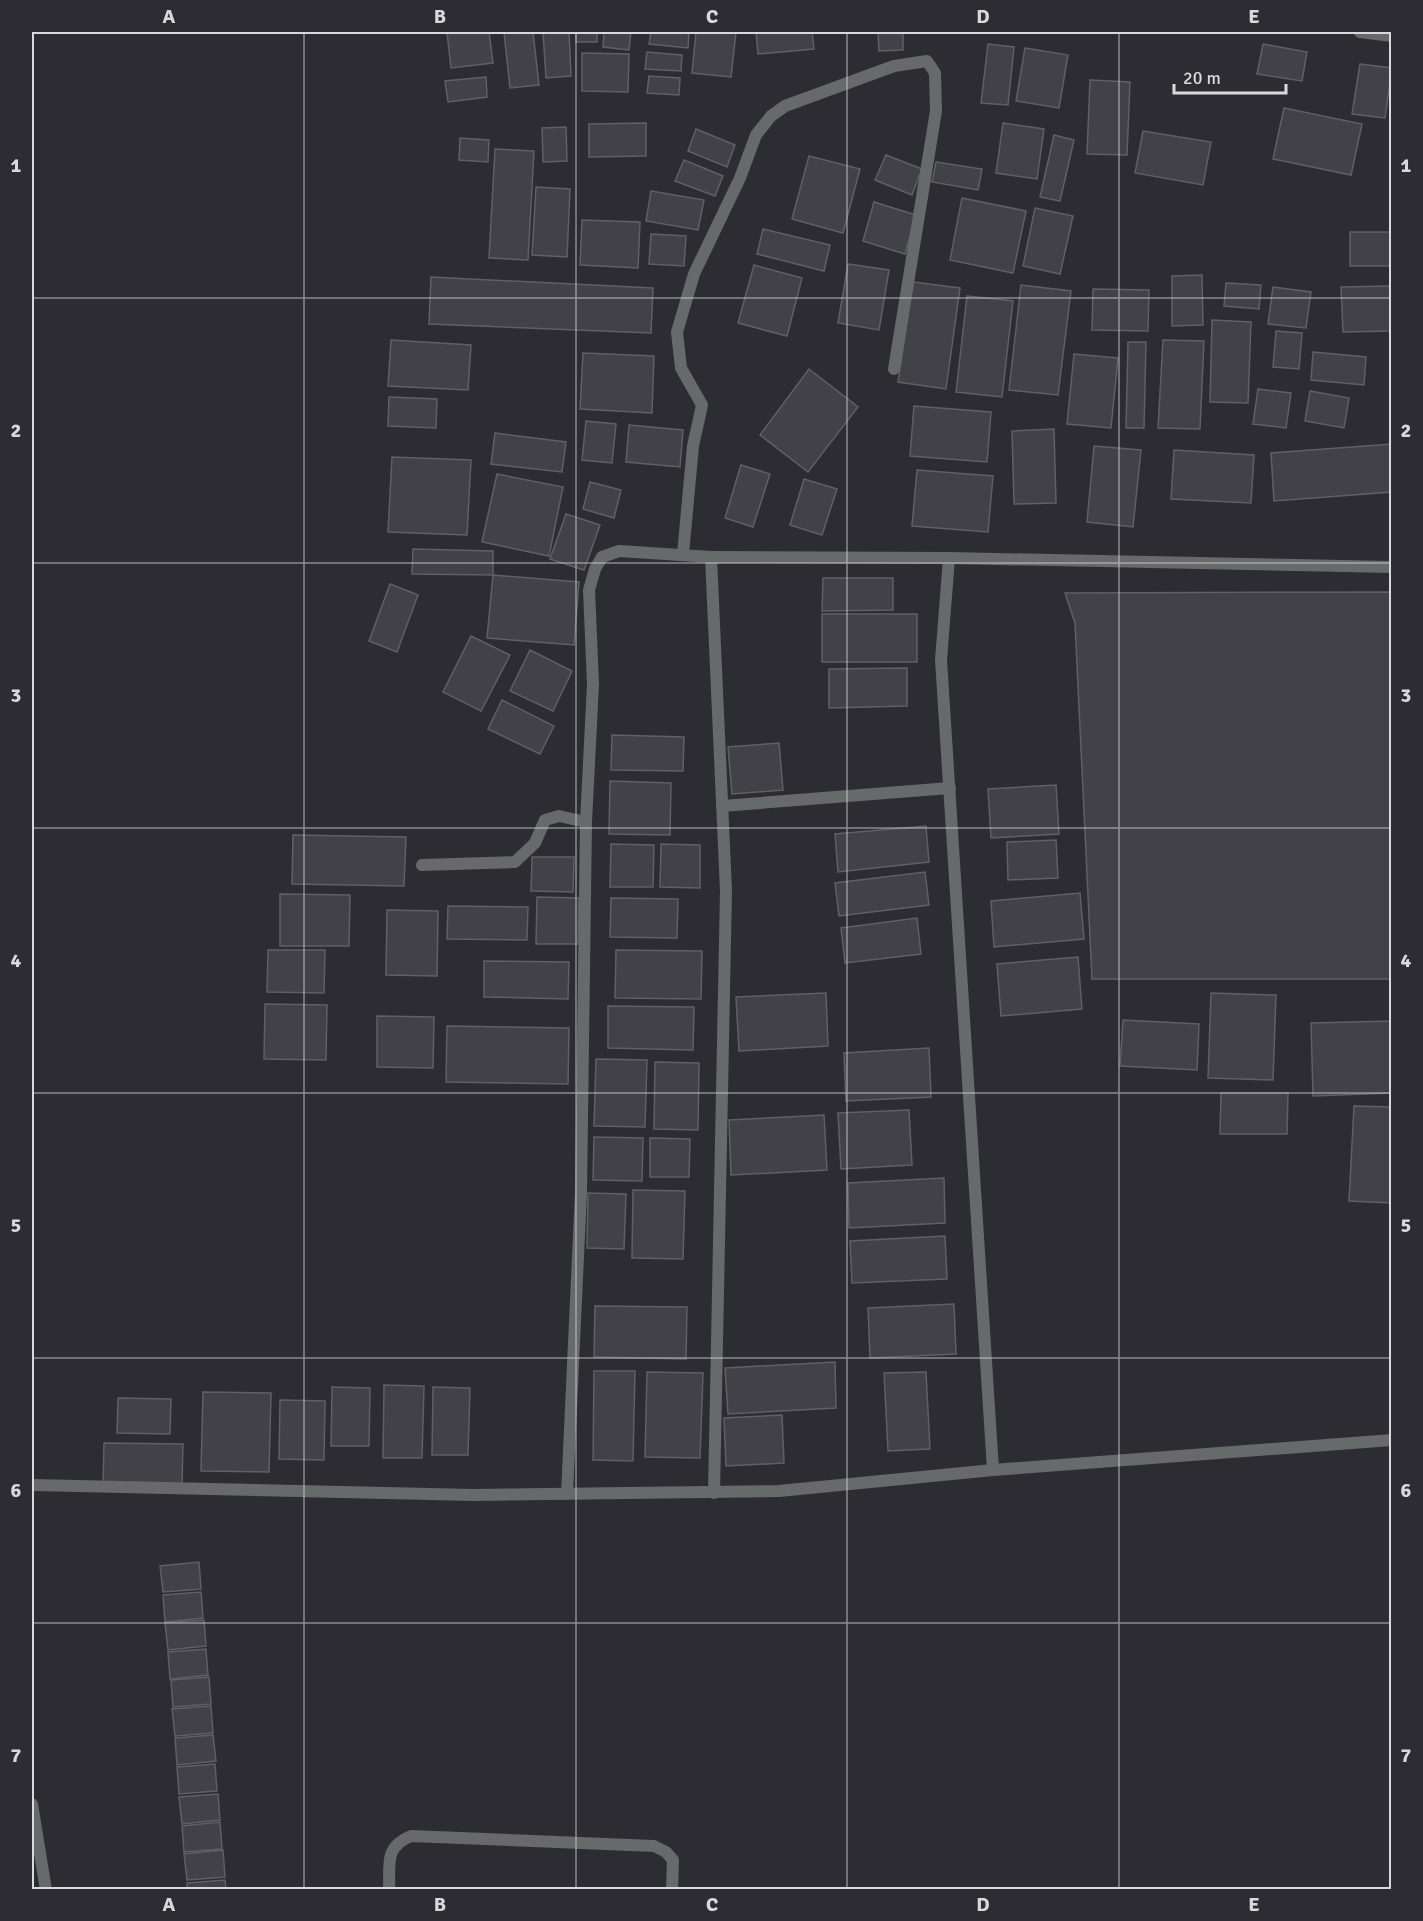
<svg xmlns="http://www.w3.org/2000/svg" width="1423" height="1921" font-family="Signika,sans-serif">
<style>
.building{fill:#424147;stroke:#605f65;stroke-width:1.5}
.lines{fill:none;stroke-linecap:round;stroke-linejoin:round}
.street{stroke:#666a6a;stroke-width:12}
.grid{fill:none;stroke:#d9d9dd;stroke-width:1.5;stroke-opacity:0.55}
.neatline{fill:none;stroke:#d9d9dd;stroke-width:2}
.grid-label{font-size:20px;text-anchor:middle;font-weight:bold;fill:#d9d9dd}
</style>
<rect width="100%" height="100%" fill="#2d2c32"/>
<g class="building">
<polygon points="447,32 489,32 493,63 451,68"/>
<polygon points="504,32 533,32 539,85 510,88"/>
<polygon points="543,32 569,32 571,76 546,78"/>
<rect x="576" y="32" width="21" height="10"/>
<polygon points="604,32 631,32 629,50 603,47"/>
<polygon points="651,32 689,32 688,48 649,44"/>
<polygon points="696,32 736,32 731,77 692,73"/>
<polygon points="756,32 812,32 814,49 758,54"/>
<polygon points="878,32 903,32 903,50 879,51"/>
<polygon points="988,44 1014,47 1008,105 981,103"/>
<polygon points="1263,44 1307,52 1302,81 1257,74"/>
<polygon points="1025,48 1068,55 1059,108 1016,101"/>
<polygon points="647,52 682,55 681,71 645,69"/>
<polygon points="582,53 629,54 628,92 582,91"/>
<polygon points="1360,64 1392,68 1385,118 1352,114"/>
<polygon points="649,76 680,78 679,95 647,93"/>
<polygon points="486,77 487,97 448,102 445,81"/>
<polygon points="1090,80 1130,82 1127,155 1087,154"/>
<polygon points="1284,108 1362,124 1351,175 1273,159"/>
<polygon points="646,123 646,156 589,157 589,124"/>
<polygon points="1003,123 1044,129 1037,179 996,173"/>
<polygon points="566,127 567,161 543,162 542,128"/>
<polygon points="696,129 735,145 727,167 688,151"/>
<polygon points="1143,131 1211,142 1203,185 1135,173"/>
<polygon points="1054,135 1074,140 1060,201 1040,197"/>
<polygon points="460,138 489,140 488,162 459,160"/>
<polygon points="495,149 534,151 528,260 489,258"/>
<polygon points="886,155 922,169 912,195 875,180"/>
<polygon points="809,156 860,169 843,233 792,219"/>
<polygon points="684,160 723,176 715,196 675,181"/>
<polygon points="936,162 982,169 978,190 932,182"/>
<polygon points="536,187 570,189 567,257 532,255"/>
<polygon points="651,191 704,200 698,230 646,221"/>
<polygon points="962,198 1026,211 1013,273 950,260"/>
<polygon points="874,202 916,215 905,254 863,241"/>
<polygon points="1035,208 1073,216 1060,274 1023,266"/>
<polygon points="582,220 640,222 638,268 580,265"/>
<polygon points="763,229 830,245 824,271 757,254"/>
<rect x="1350" y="232" width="42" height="34"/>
<polygon points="651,234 686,236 684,266 649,264"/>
<polygon points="848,264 889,270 879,330 838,323"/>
<polygon points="754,265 802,278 787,336 738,323"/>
<polygon points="1202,275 1203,325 1172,326 1172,276"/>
<polygon points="431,277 653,288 651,333 429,324"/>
<polygon points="913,282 960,288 946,389 898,382"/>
<polygon points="1226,283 1261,285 1259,309 1224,306"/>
<polygon points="1021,285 1071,291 1058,395 1009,390"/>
<polygon points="1392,286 1392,331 1343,332 1341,287"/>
<polygon points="1273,287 1311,292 1306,328 1268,324"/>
<polygon points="1093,289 1149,290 1148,331 1092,330"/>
<polygon points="967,296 1013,301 1002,397 956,392"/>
<polygon points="1212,320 1251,322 1248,403 1210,402"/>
<polygon points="1276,331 1302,333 1299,369 1273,367"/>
<polygon points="391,340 471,345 468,390 388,386"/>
<polygon points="1163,340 1204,341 1200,429 1158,428"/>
<polygon points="1128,342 1146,342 1144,428 1126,428"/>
<polygon points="1313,352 1366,357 1364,385 1311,380"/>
<polygon points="583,353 654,356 652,413 580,409"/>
<polygon points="1074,354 1118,358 1111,428 1067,424"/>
<polygon points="809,369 858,407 808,472 760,435"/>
<polygon points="1258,389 1291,393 1286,428 1253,424"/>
<polygon points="1310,391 1349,398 1344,428 1305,421"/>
<polygon points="389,397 437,399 436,428 388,426"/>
<polygon points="914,406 991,412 987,462 910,456"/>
<polygon points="586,421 616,424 612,463 582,460"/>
<polygon points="629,425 683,430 680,467 626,462"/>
<polygon points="1054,429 1056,503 1014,504 1012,431"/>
<polygon points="495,433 566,442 562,472 491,464"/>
<polygon points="1392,444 1392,492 1274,501 1271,453"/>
<polygon points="1094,446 1141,450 1133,527 1087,522"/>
<polygon points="1174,450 1254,455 1251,503 1171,499"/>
<polygon points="392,457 471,460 467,535 388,532"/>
<polygon points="741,465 770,474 753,527 725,518"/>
<polygon points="917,470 993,476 988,532 912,526"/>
<polygon points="497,474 563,487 549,556 482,542"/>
<polygon points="804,479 837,489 822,535 790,525"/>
<polygon points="590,482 621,490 614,518 583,509"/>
<polygon points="566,514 600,525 584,570 550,559"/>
<polygon points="413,549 493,551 493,575 412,574"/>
<polygon points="493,575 579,582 574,645 487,638"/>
<polygon points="823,578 893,578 893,610 822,611"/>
<polygon points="390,584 418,595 397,652 369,641"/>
<polygon points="1392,592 1392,979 1092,979 1075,623 1065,593"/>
<rect x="822" y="614" width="95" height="48"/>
<polygon points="471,636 510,655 481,711 443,692"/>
<polygon points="530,650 572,671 553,711 510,691"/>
<polygon points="907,668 907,706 829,708 829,669"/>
<polygon points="502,700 554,726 540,754 488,729"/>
<polygon points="612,735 684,737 683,771 611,770"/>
<polygon points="779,743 783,790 732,794 728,747"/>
<polygon points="610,781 671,783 670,835 609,834"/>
<polygon points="1056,785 1059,834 991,838 988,789"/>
<polygon points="926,826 929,862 838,872 835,834"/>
<polygon points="293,835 406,837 404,886 292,884"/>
<polygon points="1056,840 1058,878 1008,880 1007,842"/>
<polygon points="611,844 654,845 653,887 610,887"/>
<polygon points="661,844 700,845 700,888 660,887"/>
<polygon points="532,857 574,857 573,892 531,891"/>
<polygon points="925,872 929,905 839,916 835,883"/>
<polygon points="1080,893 1084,939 994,947 991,901"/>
<polygon points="280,894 350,895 349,946 280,946"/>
<polygon points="537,897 579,898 578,944 536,944"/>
<polygon points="611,898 678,899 677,938 610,937"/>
<polygon points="448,906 528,907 527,940 447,939"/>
<polygon points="387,910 438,911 437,976 386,975"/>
<polygon points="917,918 921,954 845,963 841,928"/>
<polygon points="268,950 325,950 324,993 267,992"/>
<polygon points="616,950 702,951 701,999 615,998"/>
<polygon points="1078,957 1082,1009 1001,1016 997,964"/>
<polygon points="484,961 569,962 568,999 484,997"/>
<polygon points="826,993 828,1046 739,1051 736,997"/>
<polygon points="1211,993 1276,995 1273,1080 1208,1078"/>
<polygon points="265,1004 327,1005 326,1060 264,1059"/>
<polygon points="608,1006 694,1007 693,1050 608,1048"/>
<polygon points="377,1016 434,1017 433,1068 377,1067"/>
<polygon points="1123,1020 1199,1024 1197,1070 1120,1066"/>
<polygon points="1392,1021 1392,1093 1313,1096 1311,1023"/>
<polygon points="447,1026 569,1028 568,1084 446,1082"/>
<polygon points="929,1048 931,1097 846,1101 844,1053"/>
<polygon points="596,1059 647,1060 645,1127 594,1126"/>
<polygon points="655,1062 699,1063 698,1130 654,1129"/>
<polygon points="1221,1093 1288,1093 1287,1134 1220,1134"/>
<polygon points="1354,1106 1392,1107 1392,1203 1349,1201"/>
<polygon points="909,1110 912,1165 841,1169 838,1113"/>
<polygon points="824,1115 827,1170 731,1175 729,1120"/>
<polygon points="594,1137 643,1138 642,1181 593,1180"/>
<polygon points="650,1138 690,1139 689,1177 650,1177"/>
<polygon points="944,1178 945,1223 849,1228 848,1183"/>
<polygon points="633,1190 685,1191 683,1259 632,1258"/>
<polygon points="588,1193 626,1194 624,1249 587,1248"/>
<polygon points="945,1236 947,1279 852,1283 850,1241"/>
<polygon points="954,1304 956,1354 870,1358 868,1308"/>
<polygon points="595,1306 687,1307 686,1359 594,1357"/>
<polygon points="835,1362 836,1408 728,1414 725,1368"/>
<polygon points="594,1371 635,1371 633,1461 593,1460"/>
<polygon points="647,1372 703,1373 700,1458 645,1457"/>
<polygon points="926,1372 930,1449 888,1451 884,1373"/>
<polygon points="384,1385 424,1386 422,1458 383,1458"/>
<polygon points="332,1387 370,1388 369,1446 331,1446"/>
<polygon points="433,1387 470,1388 468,1455 432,1455"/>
<polygon points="203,1392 271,1393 269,1472 201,1471"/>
<polygon points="118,1398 171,1399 170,1434 117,1433"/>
<polygon points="280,1400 325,1401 324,1460 279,1459"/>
<polygon points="782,1415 784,1463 726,1466 724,1418"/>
<polygon points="104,1443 183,1444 182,1485 103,1484"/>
<polygon points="199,1562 201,1589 163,1592 160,1566"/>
<polygon points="201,1592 203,1618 165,1622 163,1595"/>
<polygon points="204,1620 206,1646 168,1650 165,1623"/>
<polygon points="206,1649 208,1675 170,1679 168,1652"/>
<polygon points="209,1677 211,1704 173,1707 171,1680"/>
<polygon points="211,1706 213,1733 175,1736 172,1709"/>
<polygon points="213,1735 216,1761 177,1765 175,1738"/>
<polygon points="215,1764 217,1791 179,1794 177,1767"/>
<polygon points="218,1794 220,1820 182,1824 179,1797"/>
<polygon points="220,1822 222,1849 184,1852 182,1826"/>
<polygon points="223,1850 225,1877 187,1880 184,1854"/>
<polygon points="225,1880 226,1890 187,1890 187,1883"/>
</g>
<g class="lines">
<g class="street">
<polyline points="1360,32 1392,36"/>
<polyline points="683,554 693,446 702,405 681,368 677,332 694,274 740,178 756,135 771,116 785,106 894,66 927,61 935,73 936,111 894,369"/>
<polyline points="722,806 950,788"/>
<polyline points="422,865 515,862 535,843 545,820 559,816 586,822"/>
<polyline points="993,1470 941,660 949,558 1392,567"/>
<polyline points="32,1485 473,1495 779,1491 993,1470 1392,1440"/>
<polyline points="714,1493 726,891 711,557 949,558"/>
<polyline points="567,1494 581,1192 586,822 593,684 589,590 595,569 602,557 619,551 711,557"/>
<polyline points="32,1804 46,1890"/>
<path d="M389 1890C390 1864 384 1847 411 1836L654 1846 666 1852 673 1860 672 1890"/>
</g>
</g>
<path class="grid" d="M304 32V1890M576 32V1890M847 32V1890M1119 32V1890M32 298H1392M32 563H1392M32 828H1392M32 1093H1392M32 1358H1392M32 1623H1392"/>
<rect width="1423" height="1921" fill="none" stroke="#2d2c32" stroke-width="66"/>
<path d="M1174 84v9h112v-9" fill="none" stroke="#d9d9dd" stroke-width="3"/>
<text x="1183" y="84" font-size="18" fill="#d9d9dd" stroke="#2d2c32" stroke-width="4.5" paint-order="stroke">20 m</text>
<rect x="33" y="33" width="1357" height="1855" class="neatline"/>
<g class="grid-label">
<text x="169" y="23">A</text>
<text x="440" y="23">B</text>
<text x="712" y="23">C</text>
<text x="983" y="23">D</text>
<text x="1254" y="23">E</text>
<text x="16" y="172">1</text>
<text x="1406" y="172">1</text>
<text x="16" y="437">2</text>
<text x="1406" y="437">2</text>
<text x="16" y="702">3</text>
<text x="1406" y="702">3</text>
<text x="16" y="967">4</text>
<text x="1406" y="967">4</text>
<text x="16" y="1232">5</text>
<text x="1406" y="1232">5</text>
<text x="16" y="1497">6</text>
<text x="1406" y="1497">6</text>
<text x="16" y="1762">7</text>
<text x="1406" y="1762">7</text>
<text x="169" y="1911">A</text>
<text x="440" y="1911">B</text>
<text x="712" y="1911">C</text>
<text x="983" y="1911">D</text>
<text x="1254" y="1911">E</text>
</g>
</svg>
